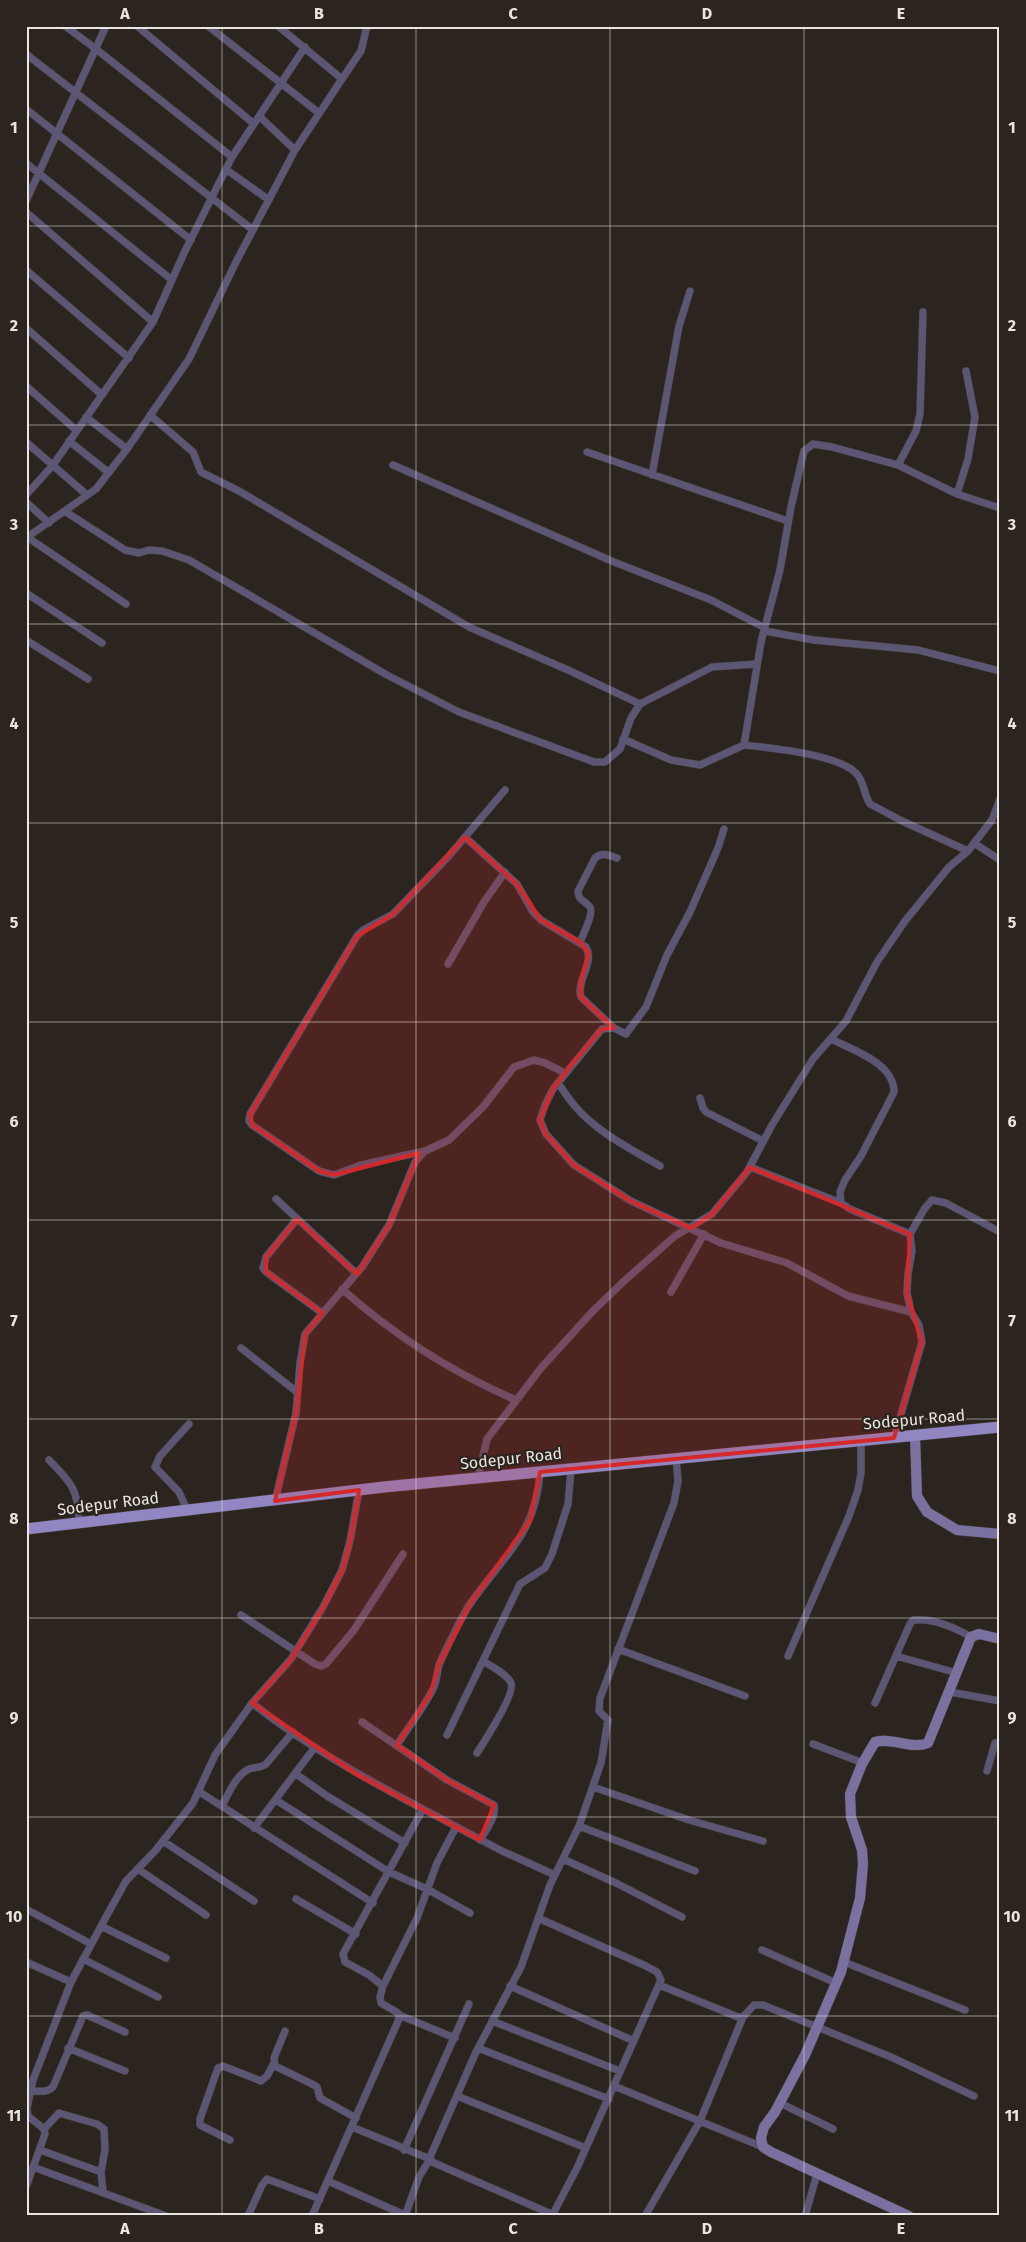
<svg xmlns="http://www.w3.org/2000/svg" width="1026" height="2242" font-family="'Fira Sans',sans-serif">
  <rect width="100%" height="100%" fill="#2b241f"/>
  <g fill="none" stroke-linecap="round" stroke-linejoin="round">
    <defs>
      <path id="street" d="M65,26l31,23 136,108
        M137,26l117,98
        M208,26l111,87
        M26,54l227,176
        M342,79l19,-28 6,-25
        M26,109l165,131
        M259,116l36,34
        M26,163l146,117
        M227,170l42,30
        M26,201l80,-175
        M26,212l127,110
        M26,270l103,88
        M26,328l76,67
        M26,386l50,44
        M150,415l43,37 8,20 38,19 230,136 99,43 72,34
        M86,417l41,32
        M69,441l39,31
        M26,442l61,53
        M587,452l201,69
        M393,465l221,97 97,38 54,28
        M898,465l18,-34 4,-17 3,-102
        M652,475l27,-149 11,-35
        M957,494l11,-35 7,-42 -9,-46
        M26,495l27,-30 100,-143 31,-69 48,-96 73,-110
        M26,502l23,21
        M66,512l59,38 14,3 10,-3 13,1 27,9 198,115 72,37 135,50h11l15,-13 11,-31 9,-14 72,-37 45,-3
        M27,537l99,67
        M26,538l70,-49 31,-40 62,-90 47,-97 59,-112 47,-71 -64,-53
        M26,593l76,50
        M765,631l49,9 104,10 82,21
        M26,640l62,39
        M623,739l48,21 29,5 44,-20
        M724,829l-6,19 -28,64 -23,43 -21,52 -20,27 -12,-6 -12,1 -49,60 -8,16 -5,15 6,14 28,31 57,36 90,42 66,20 61,33 63,16
        M465,837l52,47 16,28 8,8 45,27c9,16 -10,33 -5,50l33,31
        M974,843l26,17
        M968,851l-66,-30 -32,-17c-6,-9 -6,-23 -14,-31 -19,-19 -85,-25 -112,-28l17,-103 19,-72 11,-63 13,-56 9,-7 19,3 66,18 59,29 43,14
        M580,942c3,-7 14,-29 10,-35 -5,-7 -12,-6 -12,-16l17,-33c7,-6 13,-3 22,0
        M448,964l36,-62 21,-30
        M831,1039c22,11 63,24 63,53l-33,64 -16,24 -5,12 1,11 9,6 60,25 2,17 -4,23 -1,19 4,19 8,13 3,17 -28,96
        M558,1083c5,7 10,15 16,22 22,27 57,44 86,61
        M700,1098l3,10 3,4 57,29
        M425,1151l-64,14 -27,10 -15,-4 -67,-46 -3,-4 1,-7 107,-178 6,-6 30,-16 55,-57 57,-67
        M750,1167l91,36
        M276,1199l80,74
        M297,1219l-31,38 -3,11 3,4 56,41
        M910,1234l15,-26 7,-8 14,3 54,29
        M342,1289c54,48 109,83 174,111
        M671,1292l33,-58
        M241,1348l56,44
        M49,1460c22,22 30,31 30,62
        M478,1478l9,-39 54,-71 51,-56 31,-30 52,-46 37,-22 35,-42 25,-47 41,-66 33,-38 31,-59 28,-41 44,-54 19,-16 24,-31 8,-21
        M275,1501l21,-88 4,-50 5,-29 57,-67 27,-42 26,-63 10,-11 24,-11 34,-33 31,-40 20,-7 11,3 20,10
        M187,1510l-8,-18 -24,-25 5,-11 29,-32
        M241,1615l74,49 6,2 5,-2 28,-34 49,-76
        M618,1649l127,47
        M788,1656l61,-140 9,-26 3,-17v-32
        M896,1656l61,17
        M950,1692l50,9
        M252,1703l39,-44 32,-52 19,-37 8,-29 9,-51
        M875,1703l35,-79 3,-4c21,-2 41,7 58,17
        M362,1722l85,58 47,25c3,11 -8,25 -14,35
        M447,1735l73,-151 25,-16 7,-14 16,-50 3,-35
        M813,1744l50,19
        M397,1745c12,-19 27,-37 37,-58 3,-7 3,-15 5,-22 6,-14 23,-49 31,-61 33,-48 66,-69 70,-132
        M477,1753c7,-11 39,-60 34,-70 -4,-9 -19,-16 -28,-22
        M987,1771l8,-28 5,-1
        M296,1774l31,22 78,47
        M593,1787l96,33 74,21
        M198,1791l175,112
        M276,1800l113,72 38,17 43,24
        M222,1806c6,-11 13,-29 25,-36 6,-4 13,-1 19,-6l27,-32
        M423,1809l79,42 53,24
        M579,1826l116,45
        M254,1828l61,-81
        M163,1841l91,60
        M563,1859l53,24 66,34
        M138,1869l68,46
        M296,1899l60,35
        M26,1909l65,35
        M538,1918l108,48 11,6 4,8 -84,188 -24,46
        M101,1926l65,32
        M762,1950l74,33
        M83,1959l75,38
        M26,1962l45,20
        M844,1962l121,48
        M659,1985l79,32h5l11,-12h9l128,52 83,39
        M383,1986l34,-68 20,-55 19,-36
        M510,1986l124,55
        M399,2015l56,23
        M492,2021l128,50
        M285,2031l-11,27 1,8 39,19 3,2 3,11 36,20
        M68,2048l57,23
        M478,2048l131,51
        M614,2086l149,61
        M31,2091c8,0 16,2 22,-4l30,-71 4,-1 38,17
        M457,2096l129,52
        M780,2103l53,26
        M352,2127l78,32 -11,18 -14,39
        M44,2129l15,-16 38,11 7,5 1,21 -4,22 2,20
        M230,2140l-30,-15v-6l18,-51 5,-2 38,15 6,-5 7,-13
        M40,2150l61,22
        M404,2150l65,-146
        M33,2167l133,49
        M328,2181l77,34
        M26,2187l19,-53 -1,-5 -16,-13 -1,-8 6,-28 38,-98 36,-67 19,-34 29,-30 38,-48 22,-48 37,-52c53,42 112,75 171,106l-80,145 2,8 24,13 14,11 -3,11 1,6 17,10 1,6 -87,197
        M26,2215l2,1
        M248,2216l14,-31 5,-6 53,20
        M556,2216l-124,-54 -2,-5 46,-105 45,-85 29,-82 29,-59 22,-63 7,-43 -9,-9 1,-13 74,-195 4,-22 -2,-23
        M645,2216l55,-95 43,-104
        M805,2216l12,-42"/>
      <path id="secondary" d="M915,1436l2,60 10,16 30,18 43,4
        M909,2216l-138,-64 -8,-5 -2,-9 3,-11 11,-15 30,-57 36,-83 19,-74 3,-34 -1,-14 -11,-33 -1,-23 12,-30 13,-22c17,-5 37,8 53,1l43,-106 8,-3 21,5"/>
      <path id="primary" d="M26,1529l358,-42 616,-60"/>
    </defs>
    <use href="#street" stroke="#463f3a" stroke-width="8"/>
    <use href="#secondary" stroke="#463f3a" stroke-width="11"/>
    <use href="#primary" stroke="#463f3a" stroke-width="12"/>
    <use href="#street" stroke="#5b5674" stroke-width="7"/>
    <use href="#secondary" stroke="#7a71a0" stroke-width="10"/>
    <use href="#primary" stroke="#9186c2" stroke-width="11"/>
  </g>
  <path fill="#d62828" fill-opacity="0.2" stroke="#d62828" stroke-width="4" stroke-linejoin="round" d="M465,837l52,47 24,36 39,22 9,11 -8,28v16l33,31 -12,1 -29,34 -20,26 -13,31 6,14 28,31 57,36 60,27 21,-14 38,-47 160,67 -3,59 15,49 -28,96 -354,34 -10,49 -60,83 -31,61 -9,30 -33,50 50,35 47,25 -14,35 -124,-66 -104,-71 39,-44 32,-52 19,-37 8,-29 9,-51 -84,11 21,-88 9,-79 17,-21 -56,-41v-15l31,-38 60,55 32,-49 30,-72 -85,22 -15,-4 -67,-46 -2,-11 107,-178 36,-22z"/>
  <path fill="none" stroke="#eae5e1" stroke-width="1" stroke-opacity="0.55" d="M222,26v2190M416,26v2190M610,26v2190M804,26v2190M26,226h974M26,425h974M26,624h974M26,823h974M26,1022h974M26,1220h974M26,1419h974M26,1618h974M26,1817h974M26,2016h974"/>
  <g text-anchor="middle" stroke-width="4.5" stroke-linejoin="round" paint-order="stroke">
    <g font-size="16" fill="#eae5e1" stroke="#2b241f">
      <text transform="translate(914 1419) rotate(-5)" y="6">Sodepur Road</text>
      <text transform="translate(511 1458) rotate(-6)" y="6">Sodepur Road</text>
      <text transform="translate(108 1503) rotate(-7)" y="6">Sodepur Road</text>
    </g>
  </g>
  <rect width="1026" height="2242" fill="none" stroke="#2b241f" stroke-width="55"/>
  <rect x="28" y="28" width="970" height="2186" fill="none" stroke="#eae5e1" stroke-width="2"/>
  <g font-size="16" text-anchor="middle" font-weight="bold" fill="#eae5e1">
    <text x="125" y="19">A</text>
    <text x="319" y="19">B</text>
    <text x="513" y="19">C</text>
    <text x="707" y="19">D</text>
    <text x="901" y="19">E</text>
    <text x="14" y="133">1</text>
    <text x="1012" y="133">1</text>
    <text x="14" y="331">2</text>
    <text x="1012" y="331">2</text>
    <text x="14" y="530">3</text>
    <text x="1012" y="530">3</text>
    <text x="14" y="729">4</text>
    <text x="1012" y="729">4</text>
    <text x="14" y="928">5</text>
    <text x="1012" y="928">5</text>
    <text x="14" y="1127">6</text>
    <text x="1012" y="1127">6</text>
    <text x="14" y="1326">7</text>
    <text x="1012" y="1326">7</text>
    <text x="14" y="1524">8</text>
    <text x="1012" y="1524">8</text>
    <text x="14" y="1723">9</text>
    <text x="1012" y="1723">9</text>
    <text x="14" y="1922">10</text>
    <text x="1012" y="1922">10</text>
    <text x="14" y="2121">11</text>
    <text x="1012" y="2121">11</text>
    <text x="125" y="2234">A</text>
    <text x="319" y="2234">B</text>
    <text x="513" y="2234">C</text>
    <text x="707" y="2234">D</text>
    <text x="901" y="2234">E</text>
  </g>
</svg>
